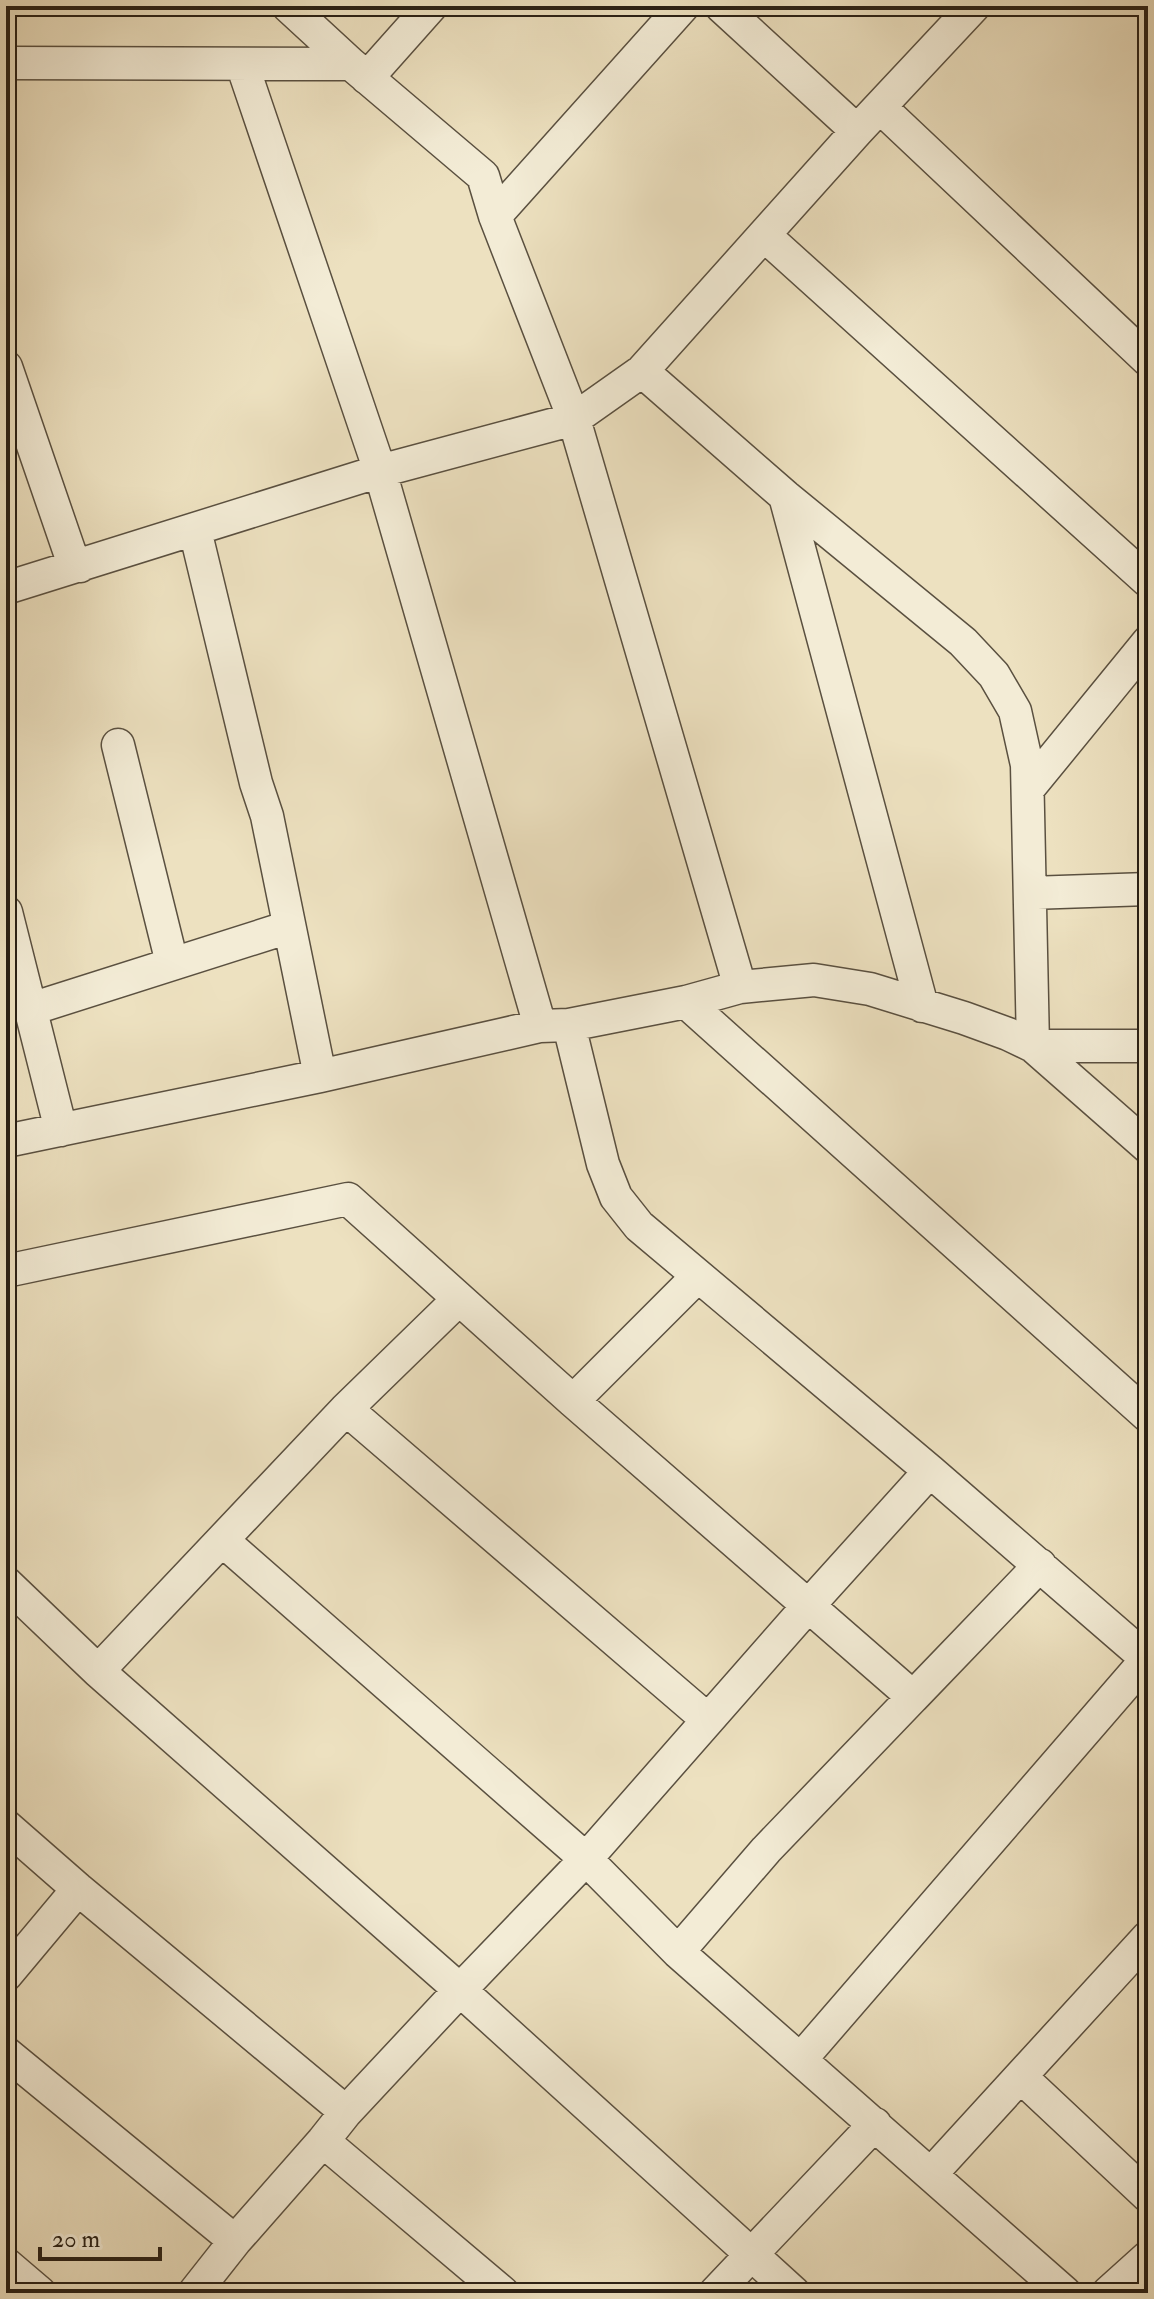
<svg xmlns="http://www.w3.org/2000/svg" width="1154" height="2299" font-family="'IM FELL Double Pica',serif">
  <rect width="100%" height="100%" fill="#ede1c0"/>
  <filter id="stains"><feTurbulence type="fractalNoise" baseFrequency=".0025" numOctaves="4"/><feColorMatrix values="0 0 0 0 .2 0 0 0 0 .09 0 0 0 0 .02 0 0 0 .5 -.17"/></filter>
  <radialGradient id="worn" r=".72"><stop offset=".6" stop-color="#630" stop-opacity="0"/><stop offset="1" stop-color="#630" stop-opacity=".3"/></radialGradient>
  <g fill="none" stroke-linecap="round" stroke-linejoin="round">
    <defs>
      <path id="street" d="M288,6l63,58
        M721,6l136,125
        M6,63l345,1 132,112 12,40 79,203 166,568
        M242,64l138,407 160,555
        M367,78l64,-72
        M880,107l268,253
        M495,216l188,-210
        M764,235l384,346
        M6,367l66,192 8,7
        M642,371l143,125 178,146 31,33 21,36 12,54 6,281 115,101
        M785,496l137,510
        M195,530l61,253 11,33 53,260
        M6,588l374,-117 194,-52 68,-48 215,-240 117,-125
        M118,745l54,218
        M1028,789l120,-147
        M1030,893l118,-4
        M6,912l55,218
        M686,1002l462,414
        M31,1009l258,-82
        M569,1025l34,139 13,33 23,29 291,245 217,188
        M6,1141l314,-65 220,-50 29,-1 117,-23 54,-15 74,-7 56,9 94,29 44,16 25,12h115
        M6,1271l342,-72 225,202 340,296 -147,153 -88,102
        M573,1401l125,-125
        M346,1409l362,311
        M222,1540l364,319 92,93 387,341
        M6,1583l92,88 362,319 334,303
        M98,1671l248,-262 113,-110
        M913,1697l127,-132
        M6,1826l72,63 268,223
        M6,1975l72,-86
        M6,2053l229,188
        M801,2059l347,-401
        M1021,2077l127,119
        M323,2141l180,152
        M931,2174l217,-237
        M6,2264l34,29
        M194,2293l41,-52 88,-100 23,-29 114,-122 126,-131 223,-254 121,-134
        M715,2293l160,-169
        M1108,2293l40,-36"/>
    </defs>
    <use href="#street" stroke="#5a5040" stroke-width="35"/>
    <use href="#street" stroke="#f3ecd6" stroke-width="32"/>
  </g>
  <rect width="1154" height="2299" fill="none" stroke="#ede1c0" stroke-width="32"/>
  <rect x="8" y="8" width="1138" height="2283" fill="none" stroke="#292015" stroke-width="4"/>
  <rect x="16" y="16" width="1122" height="2267" fill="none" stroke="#292015" stroke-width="2"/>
  <path d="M40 2247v12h120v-12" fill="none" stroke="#292015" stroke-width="4"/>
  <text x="52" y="2247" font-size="24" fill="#292015" stroke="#f3ecd6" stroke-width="6" paint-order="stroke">20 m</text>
  <rect width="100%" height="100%" filter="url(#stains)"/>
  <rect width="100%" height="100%" fill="url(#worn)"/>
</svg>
